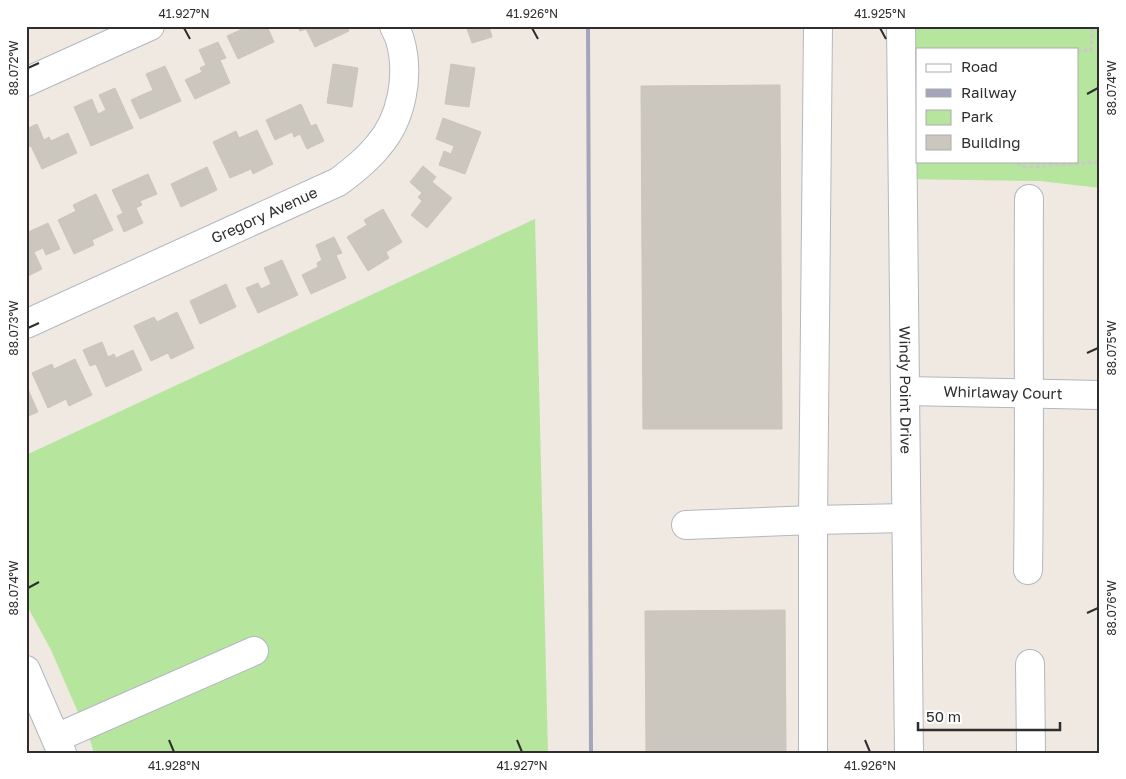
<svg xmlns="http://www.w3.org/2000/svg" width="1126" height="779" font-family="'Golos Text',sans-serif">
  <rect width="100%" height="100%" fill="#efe9e1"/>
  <path fill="#b6e59e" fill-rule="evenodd" d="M910,26h190v162l-60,-7 -138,-2zM917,49h160v112h-160z
    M535,219l13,534h-454l-4,-13 -39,-90 -25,-46v-149z"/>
  <path fill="#cbc7bf" stroke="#cbc5ba" d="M249,26h18l7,16 -36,17 -11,-23z
    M297,26h50l2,5 -34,16 -9,-18 -6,2z
    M466,26h23l3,11 -20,6z
    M218,42l8,16 -6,2 10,23 -35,16 -10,-19 17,-8 -2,-4 6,-3 -7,-15z
    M333,64l25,4 -6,39 -25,-4z
    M451,64l24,4 -6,39 -24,-3z
    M165,66l16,35 -41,18 -9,-19 22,-10 -7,-16z
    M780,85l2,344h-139l-2,-343z
    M115,88l18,40 -42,18 -17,-39 18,-8 6,15 8,-4 -7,-15z
    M301,104l10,22 5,-2 8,17 -17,8 -7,-15 -6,3 -2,-5 -17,8 -9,-20z
    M443,118l38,14 -16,42 -26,-9 5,-14 7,3 3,-8 -18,-7z
    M37,124l7,16 5,-3 2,4 17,-8 9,20 -35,16 -11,-23 -5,2v-19z
    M257,130l16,34 -20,10 -2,-5 -21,9 -17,-36 23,-11 3,7z
    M423,166l13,11 -4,5 20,16 -25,30 -16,-13 11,-14 -4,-4 4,-4 -12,-11z
    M207,167l10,23 -36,17 -10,-23z
    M148,174l9,20 -17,7 2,4 -6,3 7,15 -19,9 -7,-16 6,-3 -11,-23z
    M96,194l17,36 -21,10 2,5 -20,9 -16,-34 18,-9 -3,-6z
    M383,209l19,33 -16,10 3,6 -21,13 -21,-34 20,-12 -3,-5z
    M48,223l12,26 -14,6 -3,-7 -9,4 8,17 -16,8v-44z
    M334,237l8,16 -6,2 10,23 -35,16 -9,-19 16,-8 -1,-4 5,-3 -6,-15z
    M282,260l16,35 -40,18 -12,-25 12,-5 3,6 10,-5 -7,-16z
    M226,284l10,23 -36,17 -10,-23z
    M177,312l17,36 -23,11 -3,-6 -17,8 -17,-35 20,-9 3,5z
    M102,342l6,15 6,-3 2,4 17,-8 9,20 -36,17 -10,-23 -6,2 -7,-16z
    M75,359l17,36 -23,11 -3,-7 -18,9 -16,-35 20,-9 2,5z
    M27,387l11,25 -12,5v-30z
    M785,610l1,143h-140l-1,-142z"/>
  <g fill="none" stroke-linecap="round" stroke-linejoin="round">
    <defs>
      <g id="minor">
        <path d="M818,26l-5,494 93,-2"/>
        <path id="s1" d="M901,26l8,727"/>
        <path d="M26,82l124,-56"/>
        <path id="s2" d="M26,324l312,-142c15,-11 29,-22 40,-36 24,-27 32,-71 22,-106 -1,-4 -4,-9 -6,-14"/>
        <path id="s3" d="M905,391l195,4"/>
        <path d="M686,525l127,-5v233"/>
        <path d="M1028,570c2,-123 0,-247 1,-371"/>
        <path d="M1030,664l1,89"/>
        <path d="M26,670l36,83"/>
        <path d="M56,738l198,-87"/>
      </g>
    </defs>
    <use href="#minor" stroke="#b4b7c1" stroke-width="30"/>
    <path stroke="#c9c9c9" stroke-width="3" stroke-dasharray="4 2.5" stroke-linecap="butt" d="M1077,51l14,-1 1,-24
      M1011,161l15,6 74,-5"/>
    <use href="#minor" stroke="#fff" stroke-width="28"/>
    <path stroke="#a3a6b8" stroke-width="4" d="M588,26l3,727"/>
  </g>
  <path fill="none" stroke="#2e2e2e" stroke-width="2" d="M184,28l6,11M532,28l6,11M880,28l6,11M28,68l11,-5M1087,94l11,-6M28,328l11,-5M1087,353l11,-5M28,588l11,-6M1087,613l11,-5M169,740l5,12M517,740l5,12M865,740l5,12"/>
  <g text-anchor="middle" stroke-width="5" stroke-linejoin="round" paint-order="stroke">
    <g font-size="15" fill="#2e2e2e" stroke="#fff">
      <text dy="5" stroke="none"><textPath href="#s2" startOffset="262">Gregory Avenue</textPath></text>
      <text dy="5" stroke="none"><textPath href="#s1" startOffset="364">Windy Point Drive</textPath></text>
      <text dy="5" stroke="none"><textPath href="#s3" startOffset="98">Whirlaway Court</textPath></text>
    </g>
  </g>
  <rect width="1126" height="779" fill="none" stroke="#ffffff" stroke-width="55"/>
  <rect x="916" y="48" width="162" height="115" fill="#ffffff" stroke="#ababab"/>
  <rect x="926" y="64" width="25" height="8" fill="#ffffff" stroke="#ababab"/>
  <text x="961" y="72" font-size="15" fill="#2e2e2e">Road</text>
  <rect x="926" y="89" width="25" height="8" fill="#a3a6b8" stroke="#ababab"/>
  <text x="961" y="98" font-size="15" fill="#2e2e2e">Railway</text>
  <rect x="926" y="110" width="25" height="15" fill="#b6e59e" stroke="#ababab"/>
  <text x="961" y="122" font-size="15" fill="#2e2e2e">Park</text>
  <rect x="926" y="135" width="25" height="15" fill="#cbc7bf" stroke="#ababab"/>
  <text x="961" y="148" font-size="15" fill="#2e2e2e">Building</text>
  <path d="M918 722v8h142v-8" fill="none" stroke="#2e2e2e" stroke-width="2.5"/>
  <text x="926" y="722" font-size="15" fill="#2e2e2e" stroke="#ffffff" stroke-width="4" paint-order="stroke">50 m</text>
  <rect x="28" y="28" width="1070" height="724" fill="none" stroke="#2e2e2e" stroke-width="2"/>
  <g font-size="12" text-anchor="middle" fill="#2e2e2e">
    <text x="184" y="18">41.927°N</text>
    <text x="532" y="18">41.926°N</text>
    <text x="880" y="18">41.925°N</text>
    <text transform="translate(14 68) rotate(-90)" y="4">88.072°W</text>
    <text transform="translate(1112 88) rotate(-90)" y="4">88.074°W</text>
    <text transform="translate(14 328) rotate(-90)" y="4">88.073°W</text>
    <text transform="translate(1112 348) rotate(-90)" y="4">88.075°W</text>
    <text transform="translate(14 588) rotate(-90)" y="4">88.074°W</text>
    <text transform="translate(1112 608) rotate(-90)" y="4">88.076°W</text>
    <text x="174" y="770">41.928°N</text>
    <text x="522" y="770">41.927°N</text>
    <text x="870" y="770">41.926°N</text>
  </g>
</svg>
